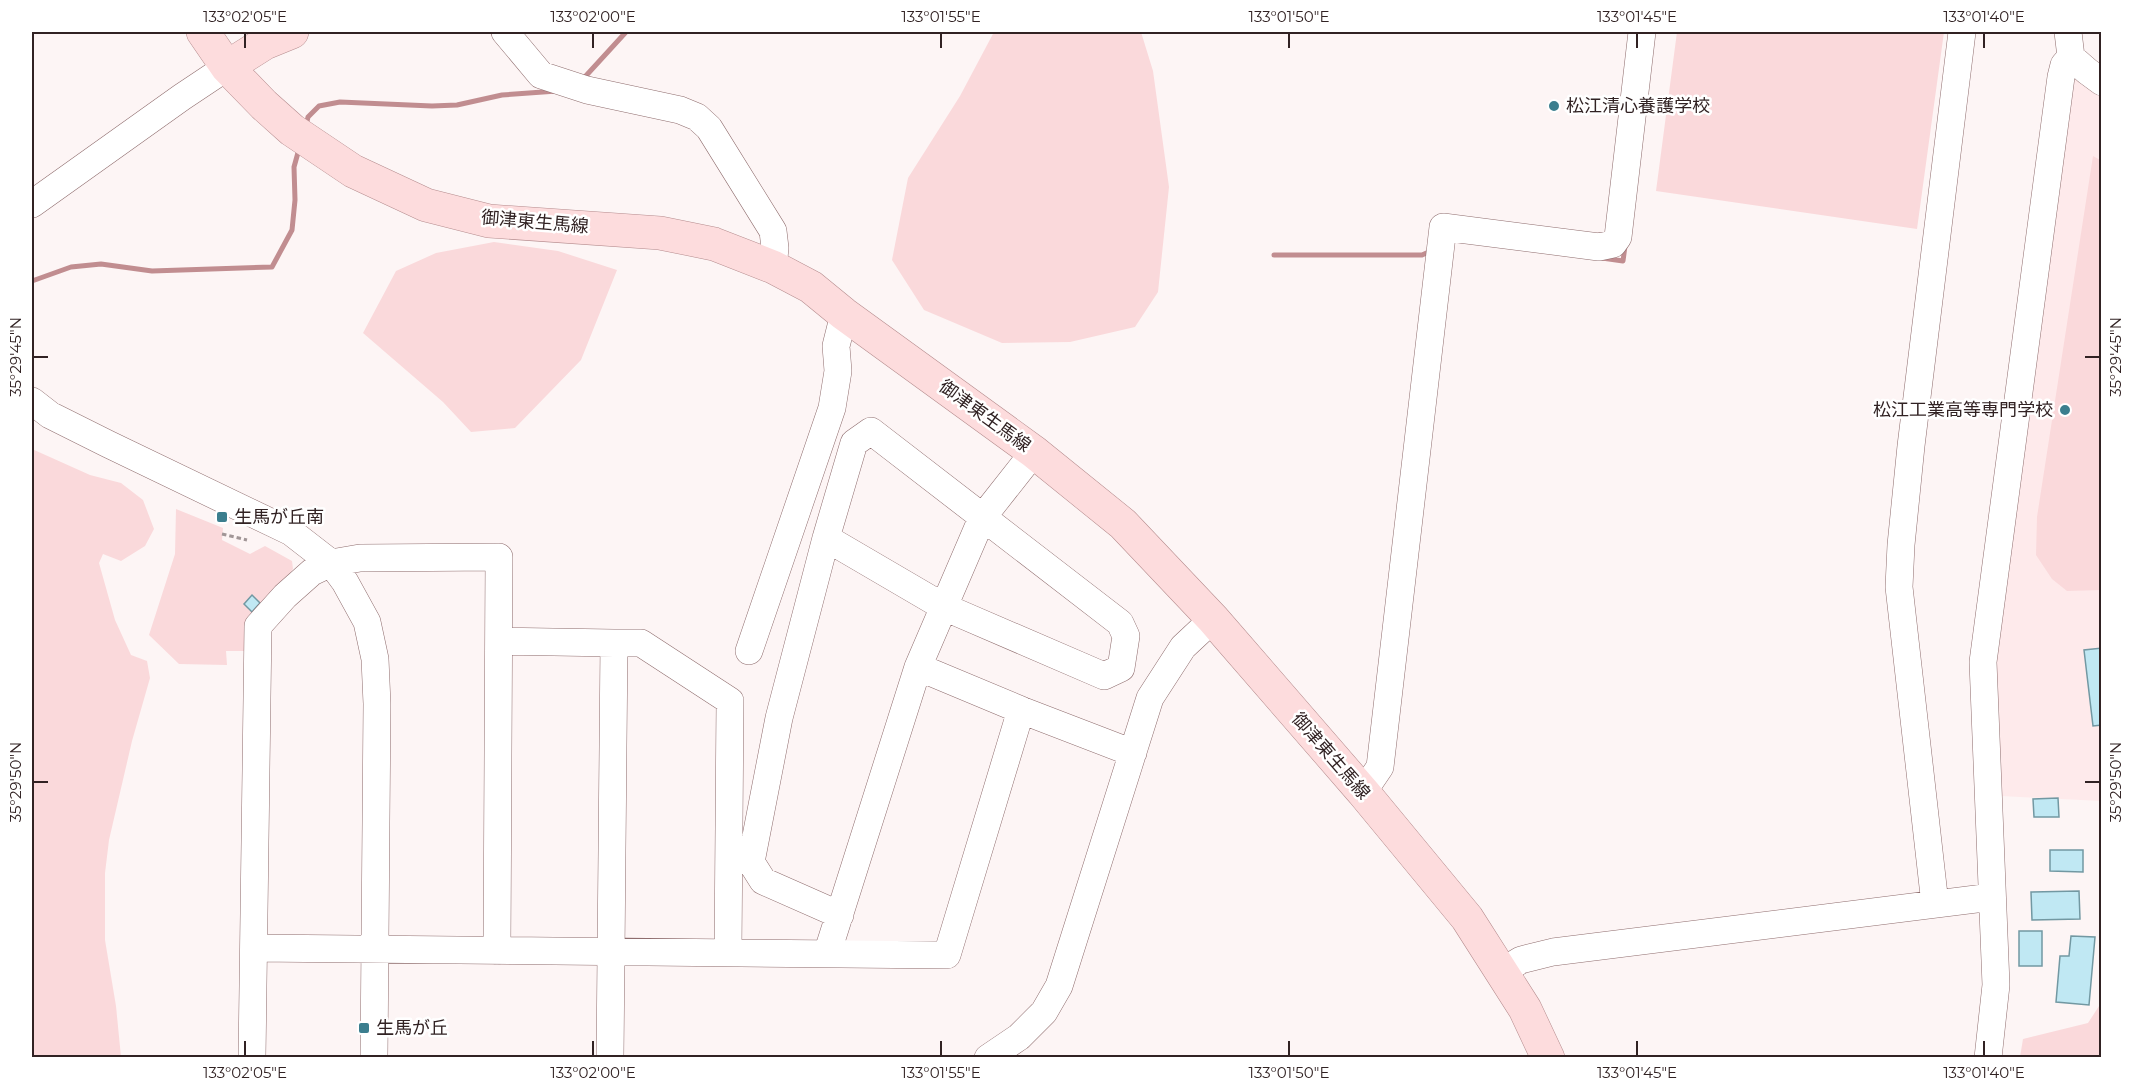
<svg xmlns="http://www.w3.org/2000/svg" width="2133" height="1089" font-family="Montserrat,'Noto Sans JP',sans-serif">
  <rect width="100%" height="100%" fill="#fdf5f5"/>
  <path fill="#feeaeb" d="M2075,78l27,20 -1,703 -100,-5 -6,-139 67,-493z"/>
  <path fill="#fad9db" d="M994,32h147l12,39 16,116 -11,105 -23,35 -65,15 -68,1 -78,-33 -32,-50 16,-82 52,-82z
    M1677,32h267l-27,197 -261,-38z
    M2093,156l9,5 -1,429 -34,1 -15,-12 -16,-24 1,-38z
    M494,242l64,9 59,19 -36,90 -66,68 -44,4 -28,-30 -80,-69 33,-62 40,-18z
    M32,449l58,26 31,8 22,17 11,29 -9,17 -24,15 -18,-7 -4,9 16,57 16,35 16,6 3,17 -18,63 -23,99 -4,33v67l11,66 5,51h-89z
    M176,509l47,19 -1,12 28,14 15,-8 27,15 1,8 -19,25 -24,57h-24l1,14 -48,-1 -30,-29 26,-81z
    M2101,1003v54h-81l3,-18 65,-16z"/>
  <g fill="none" stroke-linecap="round" stroke-linejoin="round">
    <path stroke="#c18d90" stroke-width="5" d="M583,79l43,-47
      M306,126l2,-9 11,-11 21,-4 92,4 25,-1 45,-10 55,-4
      M1274,255h148l9,-4
      M1602,258l21,3 2,-15
      M32,281l39,-14 30,-3 51,7 120,-4 20,-37 3,-30 -1,-33 5,-18"/>
  </g>
  <path fill="#c0e8f3" stroke="#7298a2" stroke-width="1.5" d="M252,595l8,8 -8,9 -8,-8z
    M2102,648v77l-9,1 -9,-76z
    M2058,798l1,19h-25l-1,-18z
    M2050,850h33v22l-33,-1z
    M2079,891l1,28 -48,1 -1,-28z
    M2019,931h23v35h-23z
    M2071,936l24,1 -6,68 -33,-3 4,-46h9z"/>
  <g fill="none" stroke-linecap="round" stroke-linejoin="round">
    <defs>
      <path id="minor" d="M505,32l36,43 46,15 93,20 17,7 12,11 64,103 2,17 -2,19
        M2068,32l3,25 16,14 15,11
        M32,204l150,-107 45,-30
        M32,401l18,14 58,29 183,88 40,31 14,19 22,40 8,37 2,45 -3,354
        M826,538l118,69 160,69 17,-8 5,-32 -6,-13 -249,-192 -17,12 -28,95 -47,180 -28,144 12,19 77,34
        M499,641l115,2 -4,415
        M614,643h27l89,58 -2,252
        M749,651l83,-243 6,-37 -2,-25 8,-32
        M918,667l103,43 112,43
        M1363,792l17,-25 63,-540 156,20 14,-3 5,-7 24,-205
        M1935,904l-36,-317 2,-42 10,-99 51,-414
        M254,948l693,7 74,-245
        M827,954l91,-287 64,-149 52,-66
        M1503,971l18,-11 32,-8 439,-55
        M252,1058l6,-432 27,-30 27,-24 19,-9 29,-5 139,-1 -2,394
        M988,1058l31,-21 25,-25 15,-26 91,-288 33,-51 30,-28
        M1988,1058l8,-73 -13,-323 78,-585 3,-12 7,-8"/>
      <path id="major" d="M203,32l24,35 37,38 28,25 61,41 73,34 63,16 171,12 54,11 59,23 38,20 33,27 190,138 89,72 90,95 150,173 104,126 58,91 23,49
        M227,67l38,-24 27,-11"/>
    </defs>
    <use href="#minor" stroke="#8f6d6e" stroke-width="28"/>
    <use href="#major" stroke="#b58c8e" stroke-width="34"/>
    <path stroke="#a19697" stroke-width="3" stroke-dasharray="4.5 3" stroke-linecap="butt" d="M222,534l25,6"/>
    <use href="#minor" stroke="#fff" stroke-width="27"/>
    <use href="#major" stroke="#fddcdd" stroke-width="33"/>
  </g>
  <path fill="none" stroke="#312223" stroke-width="2" d="M245,33v15M593,33v15M941,33v15M1289,33v15M1637,33v15M1984,33v15M33,357h15M2085,357h15M33,782h15M2085,782h15M245,1041v15M593,1041v15M941,1041v15M1289,1041v15M1637,1041v15M1984,1041v15"/>
  <g fill="#3b7e8e" stroke="#fff" stroke-width="2">
    <circle cx="1554" cy="106" r="6"/>
    <circle cx="2065" cy="410" r="6"/>
    <rect x="216" y="511" width="12" height="12" rx="3"/>
    <rect x="358" y="1022" width="12" height="12" rx="3"/>
  </g>
  <g text-anchor="middle" stroke-width="5" stroke-linejoin="round" paint-order="stroke">
    <g font-size="18" fill="#312223" stroke="#fff" text-anchor="start">
      <text x="1566" y="112">松江清心養護学校</text>
      <text x="2053" y="416" text-anchor="end">松江工業高等専門学校</text>
      <text x="234" y="523">生馬が丘南</text>
      <text x="376" y="1034">生馬が丘</text>
    </g>
    <g font-size="18" fill="#312223" stroke="#fff">
      <text transform="translate(535 222) rotate(5)" y="6">御津東生馬線</text>
      <text transform="translate(985 416) rotate(36)" y="6">御津東生馬線</text>
      <text transform="translate(1331 756) rotate(49)" y="6">御津東生馬線</text>
    </g>
  </g>
  <rect width="2133" height="1089" fill="none" stroke="#ffffff" stroke-width="66"/>
  <rect x="33" y="33" width="2067" height="1023" fill="none" stroke="#312223" stroke-width="2"/>
  <g font-size="15" text-anchor="middle" fill="#312223">
    <text x="245" y="22">133°02'05"E</text>
    <text x="593" y="22">133°02'00"E</text>
    <text x="941" y="22">133°01'55"E</text>
    <text x="1289" y="22">133°01'50"E</text>
    <text x="1637" y="22">133°01'45"E</text>
    <text x="1984" y="22">133°01'40"E</text>
    <text transform="translate(2116 357) rotate(-90)" y="5">35°29'45"N</text>
    <text transform="translate(16 357) rotate(-90)" y="5">35°29'45"N</text>
    <text transform="translate(2116 782) rotate(-90)" y="5">35°29'50"N</text>
    <text transform="translate(16 782) rotate(-90)" y="5">35°29'50"N</text>
    <text x="245" y="1078">133°02'05"E</text>
    <text x="593" y="1078">133°02'00"E</text>
    <text x="941" y="1078">133°01'55"E</text>
    <text x="1289" y="1078">133°01'50"E</text>
    <text x="1637" y="1078">133°01'45"E</text>
    <text x="1984" y="1078">133°01'40"E</text>
  </g>
</svg>
